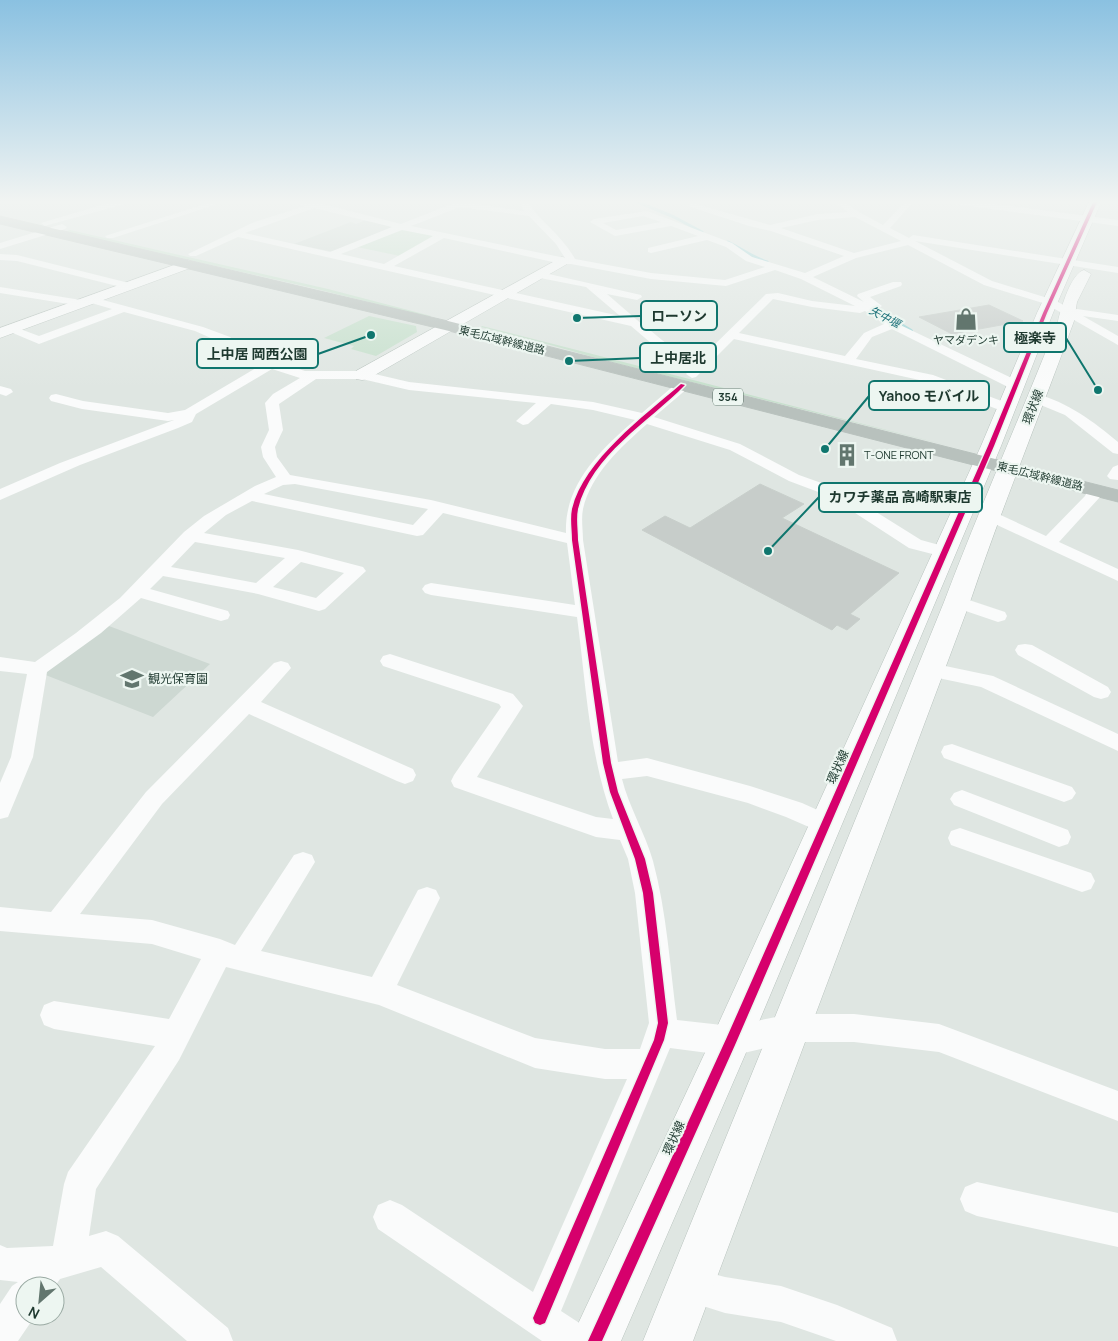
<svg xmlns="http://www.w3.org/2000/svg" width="1118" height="1341" font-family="Manrope,'Noto Sans JP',sans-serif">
  <rect width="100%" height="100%" fill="#dfe6e2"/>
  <path fill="#cdd8d2" d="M368,219l24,8 -58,25 -40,-8 57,-22 5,2z
    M109,626l101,38 -57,53 -110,-43z"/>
  <path fill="#c7e0cd" d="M400,228l35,8 -35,20 -43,-9z
    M70,230l258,59 103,27 -2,1 -117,-29 -247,-56z
    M369,316l47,10 1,6 -41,24 -25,-7 3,-3 -30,-8z
    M482,326c156,39 312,81 468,120l-343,-85 -53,-15 -73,-19z"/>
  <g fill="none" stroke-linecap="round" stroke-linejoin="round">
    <path stroke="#9dd4d7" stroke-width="3" d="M633,200l41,17 28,15
      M728,242c14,7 24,15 39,20"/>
    <path stroke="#9dd4d7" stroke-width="4" d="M881,313l30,18"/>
  </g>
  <path fill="#c7cdca" stroke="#c8cfcb" d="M989,305l34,16 -71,13 -33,-17z
    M760,484l44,20 -22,14 117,55 -49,41 10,5 -13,11 -10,-5 -5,5 -190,-100 23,-14 25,12z"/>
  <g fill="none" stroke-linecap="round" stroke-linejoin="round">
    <defs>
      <path id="secondary" d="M1090,200h12l-49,113 -52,133 -256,609 -124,286h-51l147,-314 264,-581 56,-133z
        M562,257l5,1 2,3 -2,3 -199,115 -6,1 -6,-1 -3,-4 3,-4z
        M188,260l7,4 -2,3 -193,71v-10z
        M1084,270l7,4 -14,28 -3,19c-34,94 -72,186 -104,281l-277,739h-50l301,-739c36,-95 77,-187 114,-281 3,-13 13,-48 26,-51z"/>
      <path id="highway" d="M0,216l448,105 670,169v12l-673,-172 -445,-106z"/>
    </defs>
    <use href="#secondary" stroke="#b8c3be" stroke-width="1"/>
    <use href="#highway" stroke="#bac3bf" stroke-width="1"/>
    <path fill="#fafbfb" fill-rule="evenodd" d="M118,200h11l-8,5 -73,20 -3,1 -4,-3z
      M218,200h12l-117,38h-6l-2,-2z
      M288,200l27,2 86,22 61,-24h11l-4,3 55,8 -6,-11h8c14,22 36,35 49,59l76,14 74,7 40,-13 -19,-6 -20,-14 -19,-7 -56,13 -3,-1v-4l50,-12 -27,-10 -56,10 -25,-14 4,-3 53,-8 85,32 20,14 53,16 39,-17 -73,-25 -22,-5 -61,-20 4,-3 78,22 48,-11 30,-2 -16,-12h9l18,12 24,13 24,-25h8l-25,28 19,10 4,-3 205,32v6l-203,-32 77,40 62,19 19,10 4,-1 41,6v6l-35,-5 35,20v9l-72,-41 -62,-19 -76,-40 -52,13 -43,19 51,25 -7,-6 1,-2 35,-12h8l1,2 -1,2 -31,11 12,9 -5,3 19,14 124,59 1,3 -1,3h-10l-118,-59 -20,8 -16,22 77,16 79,30 2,3 -2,3h-10l-78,-30 -190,-42 -38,38 -4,1 -6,-4 11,-12 -32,-7 -34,-29 -393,-89 -42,19h-6l-2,-2 64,-31 53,-17zM460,207l69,9 27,28 9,14 -154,-32zM314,208l78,19 -62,25 -85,-19zM643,216l18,6 -45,8 -13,-7zM855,217l46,24 -47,12 -73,-25 37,-8zM402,230l31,6 -49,28 -43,-10zM444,238l118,26h9l80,15 75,7 49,-16 26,9 54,27 -43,-5 -34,-8 -12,1 -63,62 -30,-7 -22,-18 25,-10 2,-2 -2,-2h-8l-24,9 -37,-32 30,6 5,-3 -1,-2 -101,-23 -5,3 5,3 46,9 34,29 -226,-50zM773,299l39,8 48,6 5,-2 19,13 -20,9 -19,23 -106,-23z
      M943,200h21l154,20v6l-171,-23z
      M62,224l5,3 -2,2 -65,20v-6z
      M0,254l17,1 116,29 1,2 -5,3 -112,-28 -17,-1z
      M0,287l81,13 5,3 -5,3 -81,-13z
      M92,297l111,30 27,10 20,16 55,18h57l47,11 184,20 49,11 36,-31h10l1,3 -1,3 -34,29 86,27 59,31 42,15 80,50 29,8 3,4 -3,4 -6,1 -35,-9 -80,-52 -40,-15 -59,-31 -83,-26c-26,23 -56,50 -64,85 -2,10 0,21 0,31l35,222 29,-4 103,28 52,17 31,14 4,7 -4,7 -8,3 -39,-17 -38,-14 -101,-27 -25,3c7,28 23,54 31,82 14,52 17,107 24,159l54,6 60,-12h63l85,10 179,67v30l-179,-69 -85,-10h-63l-60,14 -61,-8 -109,263 26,17 5,13h-50l-164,-112 -5,-12 5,-12 12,-5 12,5 131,87 94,-213h-22l-70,-11 -156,-63 -153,-38 -47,93 -83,129 -7,47 17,-5 12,5 110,92 5,13h-46l-86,-74 -41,12 -5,7h-30v30h10l-17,25h-18v-37l12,-18 6,-4 -18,-2v-35l7,3 46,-2 11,-62 4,-12 87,-126 -101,-17 -10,-4 -4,-10 4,-10 10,-4 115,18 32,-60 -49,-15 -152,-13v-24l51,5 95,-120 128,-129 7,-2 7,2 3,5 -30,34 152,67 3,6 -3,6 -8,3 -8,-3 -148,-67 -87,90 -82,110 72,6 68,19 15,6 59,-90 9,-3 9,3 3,7 -54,89 111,26 46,-87 9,-3 9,3 4,8 -43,87 138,53 70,11h35l9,-26 -14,-130 -7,-34 -8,-19 -24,-3 -142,-50 -3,-6 3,-6 47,-68 -2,-3 -116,-38 -3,-5 3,-5 7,-2 123,40 10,12 -46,71 119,40 17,2c-24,-64 -27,-135 -36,-202l-146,-22 -6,-2 -3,-4 3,-4 6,-2 144,22 -8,-62 -124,-30 -20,22 -6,1 -165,-35 -26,14 -22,18 94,17 65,17 3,4 -41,38 -6,2 -61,-17 -95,-18 -13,13 78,22 2,4 -2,4 -7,2 -80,-23 -40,35 -54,39 -14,85 -25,60 -8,2v-36l11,-26 16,-83 -27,-3v-14l35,5 41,-29 44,-35 64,-66 20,-16 51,-30 21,-9 -13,-20 -2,-10 8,-17 -4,-27 8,-9 27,-16 -28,-9 -76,45 -4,8 -14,6 -98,37 -80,35v-11l60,-26 114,-43 -6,1 -86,-12 -31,-8 -2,-3 2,-3 5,-1 27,7 85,12 17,-3 76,-45 -19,-6 -20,-16 -27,-12 -71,-19 -85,32 -31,-13 -2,-2 6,-3 27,10 73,-27 -24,-7 -1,-2 1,-2zM316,379h46l47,11 127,13 -20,18 7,4 5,-1 23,-20 42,6 42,10c-35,30 -71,65 -69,113l-135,-33 -141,-25 -13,-18 -2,-10 8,-17 -4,-26zM295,484l133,25 -15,16 -149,-31 19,-9zM195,542l90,16 -29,25 -85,-16zM301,562l43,11 -28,25 -43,-11z
      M0,386l11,3 2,3 -7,4 -6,-2z
      M1036,394c32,8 58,28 82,48v12l-5,-1 -48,-38 -34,-14 -2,-3z
      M1118,465v15l-8,-1 -3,-3 6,-9z
      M1094,485l5,2 3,3 -2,7 -41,45 59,27v12l-136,-63 -2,-3 2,-3h12l52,24 39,-40 4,-9z
      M957,596l48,16 2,4 -2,4 -7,2 -47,-16 -3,-4 3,-4z
      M1025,644l7,1 76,42 3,5 -3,5 -7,2 -7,-2 -76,-42 -3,-5 3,-5z
      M931,663l62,13 125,58v17l-137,-64 -57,-12 -3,-5 3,-5z
      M952,744l120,43 4,6 -4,6 -8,3 -120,-44 -3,-6 3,-6z
      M962,790l106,40 3,7 -3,7 -9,3 -105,-42 -4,-6 4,-6z
      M960,828l131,45 4,8 -4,8 -9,3 -131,-47 -3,-7 3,-7z
      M977,1182l141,31v34l-141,-31 -12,-5 -5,-12 5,-12z
      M690,1268l35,9 56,9 56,19 55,23 5,13h-61l-55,-19 -56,-9 -47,-15 -6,-12 6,-12z"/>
    <use href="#secondary" fill="#fafbfb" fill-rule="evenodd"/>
    <use href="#highway" fill="#b8c1bd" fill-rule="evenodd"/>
    <defs>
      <path id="cycleway" d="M1094,200h4l-51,113 -53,133 -259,599 -133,296h-14l139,-304 261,-591 55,-133z
        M681,384l4,1c-36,37 -94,70 -107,124 -2,10 0,21 0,31l33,223 7,29 27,67 8,34 15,130 -4,17 -119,283 -5,2 -5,-2 -2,-5 121,-278 4,-17 -15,-130 -8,-34 -25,-67 -7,-29 -31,-223c0,-10 -2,-21 0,-31 12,-49 72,-93 109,-125z"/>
    </defs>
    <use href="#cycleway" stroke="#edf6f1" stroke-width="3"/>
    <use href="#cycleway" fill="#d6006c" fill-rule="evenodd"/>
  </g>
  <linearGradient id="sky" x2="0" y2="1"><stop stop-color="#8ac1e1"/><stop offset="0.52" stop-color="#f1f4f2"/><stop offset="1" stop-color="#f1f4f2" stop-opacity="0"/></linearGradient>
  <rect width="1118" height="388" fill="url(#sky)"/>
  <defs>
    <symbol id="shop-bare" viewBox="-9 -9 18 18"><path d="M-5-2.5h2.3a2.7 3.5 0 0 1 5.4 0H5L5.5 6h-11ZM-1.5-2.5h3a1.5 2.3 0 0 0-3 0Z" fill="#62766e" stroke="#edf6f1" stroke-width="2.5" paint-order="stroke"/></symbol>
    <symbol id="building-bare" viewBox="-9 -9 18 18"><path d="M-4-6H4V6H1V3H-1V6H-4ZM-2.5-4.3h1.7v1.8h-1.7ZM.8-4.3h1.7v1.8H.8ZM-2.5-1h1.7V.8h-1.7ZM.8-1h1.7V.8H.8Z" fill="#62766e" stroke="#edf6f1" stroke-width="2.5" paint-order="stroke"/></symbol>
    <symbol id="school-bare" viewBox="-9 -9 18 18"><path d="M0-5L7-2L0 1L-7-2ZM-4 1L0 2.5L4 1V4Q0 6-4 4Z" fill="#62766e" stroke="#edf6f1" stroke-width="2.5" paint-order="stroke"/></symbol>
  </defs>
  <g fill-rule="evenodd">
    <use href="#shop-bare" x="950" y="303" width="32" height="32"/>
    <use href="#building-bare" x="831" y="439" width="32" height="32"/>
    <use href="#school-bare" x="116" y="663" width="32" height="32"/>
  </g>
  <g text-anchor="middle" stroke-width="4.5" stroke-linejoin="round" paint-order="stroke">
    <g font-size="11" font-style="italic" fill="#176e76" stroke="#edf6f1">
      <text transform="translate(885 317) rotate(28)" y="4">矢中堰</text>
    </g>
    <g font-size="11" fill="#1e392f" stroke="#edf6f1">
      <text transform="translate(502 340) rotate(14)" y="4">東毛広域幹線道路</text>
      <text transform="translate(1040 476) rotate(14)" y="4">東毛広域幹線道路</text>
    </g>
    <g font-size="11" fill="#1e392f" stroke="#edf6f1">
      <text x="966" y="344">ヤマダデンキ</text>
      <text x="864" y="459" text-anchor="start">T-ONE FRONT</text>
    </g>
    <rect fill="#edf6f1" stroke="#5c7269" stroke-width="1" x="713" y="388.5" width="30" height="17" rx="4"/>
    <g font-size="11" font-weight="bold" fill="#1e392f">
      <text x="728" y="401">354</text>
    </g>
    <g font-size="12" fill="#1e392f" stroke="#edf6f1">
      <text transform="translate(1033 407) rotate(-69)" y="4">環状線</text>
      <text transform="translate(838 767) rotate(-66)" y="4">環状線</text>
      <text transform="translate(674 1138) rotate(-66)" y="4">環状線</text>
    </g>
    <g font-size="12" fill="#1e392f" stroke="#edf6f1" text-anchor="start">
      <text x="148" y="683">観光保育園</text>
    </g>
  </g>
  <path fill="none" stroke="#0f766e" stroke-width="2" d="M577 318L641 316M1098 390L1066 338M371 335L318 354M569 361L640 358M825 449L869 396M768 551L819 497"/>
  <g fill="#0f766e" stroke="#edf6f1" stroke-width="2">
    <circle cx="577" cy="318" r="5"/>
    <circle cx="1098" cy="390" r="5"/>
    <circle cx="371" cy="335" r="5"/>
    <circle cx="569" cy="361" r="5"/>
    <circle cx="825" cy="449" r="5"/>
    <circle cx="768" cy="551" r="5"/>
  </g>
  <g fill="#edf6f1" stroke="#0f766e" stroke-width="2">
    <rect x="641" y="301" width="76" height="29" rx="5"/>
    <rect x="1004" y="323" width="62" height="29" rx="5"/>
    <rect x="197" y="339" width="121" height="29" rx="5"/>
    <rect x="640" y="343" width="76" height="29" rx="5"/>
    <rect x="869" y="381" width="120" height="29" rx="5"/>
    <rect x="819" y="483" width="163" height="29" rx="5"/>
  </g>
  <g font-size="14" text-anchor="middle" font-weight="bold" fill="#1e392f">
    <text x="679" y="321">ローソン</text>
    <text x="1035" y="343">極楽寺</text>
    <text x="257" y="359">上中居 岡西公園</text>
    <text x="678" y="363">上中居北</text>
    <text x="929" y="401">Yahoo モバイル</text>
    <text x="900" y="502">カワチ薬品 高崎駅東店</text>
  </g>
  <g transform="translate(40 1301) rotate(207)"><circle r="24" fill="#edf6f1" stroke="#9aaaa3"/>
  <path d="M0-4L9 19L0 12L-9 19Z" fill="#62766e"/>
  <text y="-8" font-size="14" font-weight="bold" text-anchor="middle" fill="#1e392f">N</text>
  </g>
</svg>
